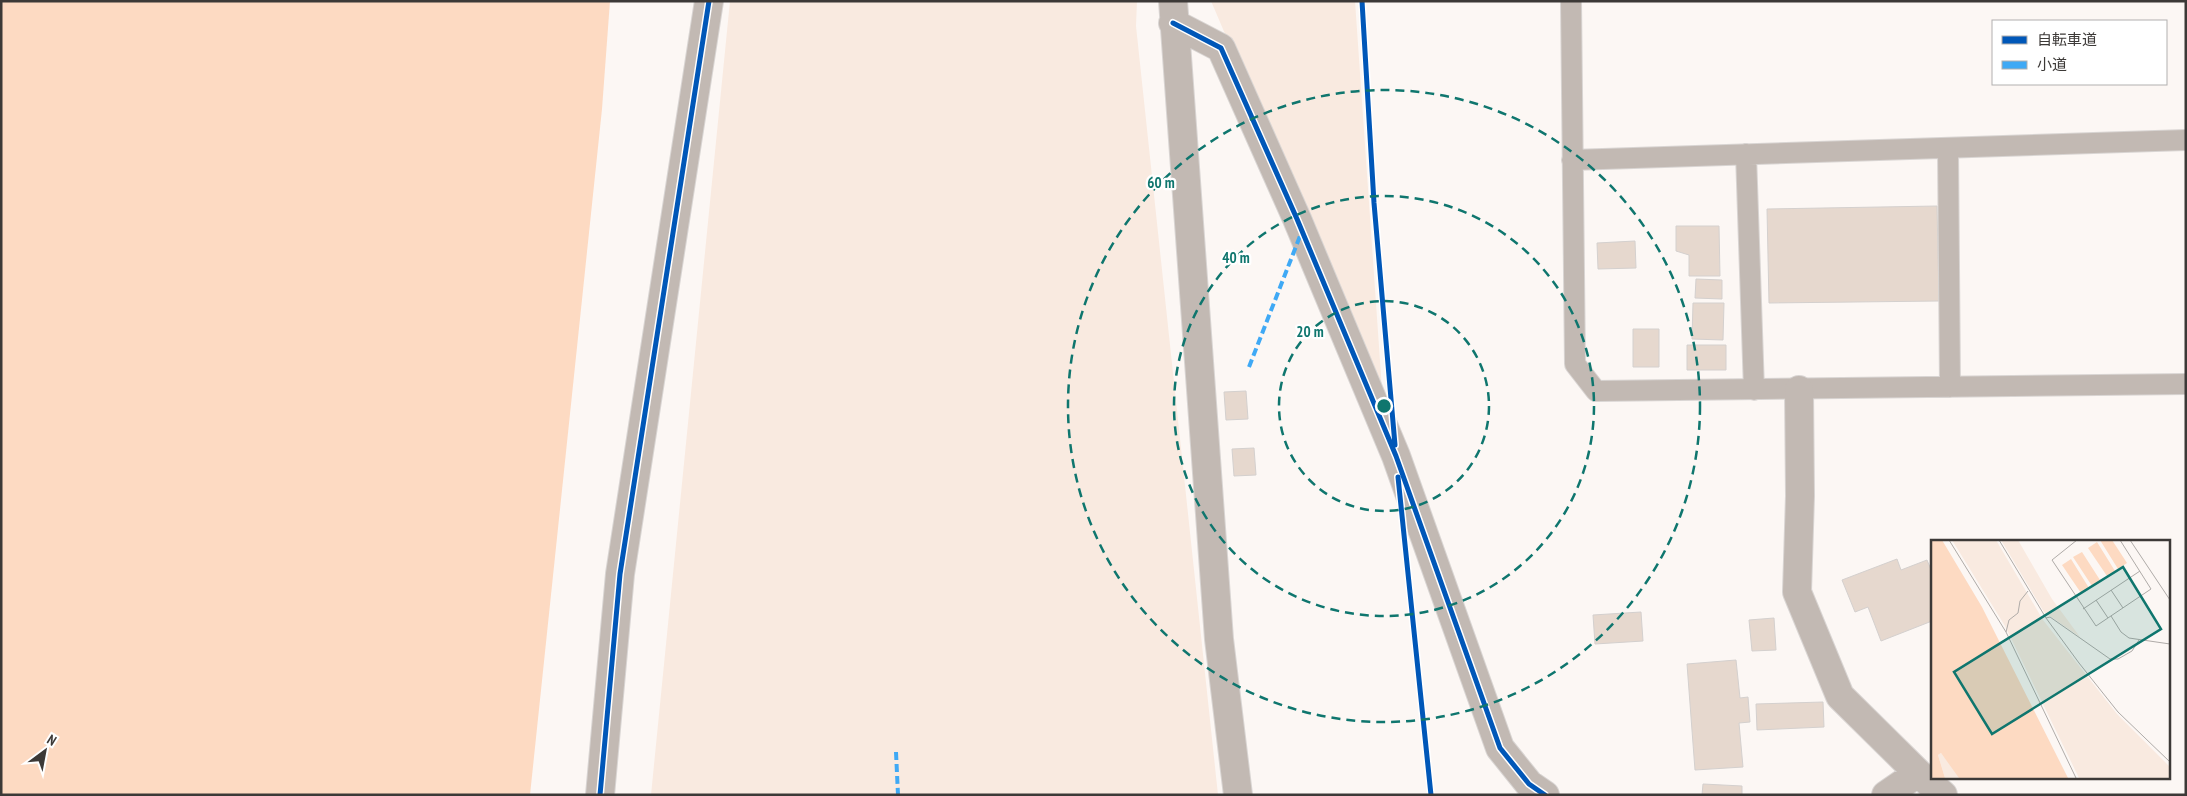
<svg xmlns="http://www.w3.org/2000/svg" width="2187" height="796" font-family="'PT Sans Narrow','Noto Sans JP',sans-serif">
  <rect width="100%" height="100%" fill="#fcf7f4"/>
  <path fill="#f9eae0" d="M730,1h407l-1,25 82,769h-567z
    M1211,1h144l28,403z"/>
  <path fill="#fddac2" d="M1,1h609l-8,108 -72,686h-529z"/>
  <path fill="#e6d8ce" stroke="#d4d0ce" d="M1937,206l2,95 -170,2 -2,-94z
    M1676,226h43l1,50h-31v-21l-13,-4z
    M1635,241l1,27 -38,1 -1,-26z
    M1696,279l26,1v19l-27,-1z
    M1693,303h31l-1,37 -31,-1z
    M1633,329h26v38h-26z
    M1687,345h39v25h-39z
    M1246,391l2,28 -22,1 -2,-28z
    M1254,448l2,27 -22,1 -2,-27z
    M1897,559l4,11 26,-10 5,12v49l-51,20 -13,-34 -13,5 -13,-32z
    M1641,612l2,29 -48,3 -2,-29z
    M1774,618l2,32 -24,1 -3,-31z
    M1736,660l4,38 8,-1 2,25 -11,1 4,44 -48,3 -8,-106z
    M1823,702l1,25 -67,3 -1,-26z
    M1703,784l39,2v9h-40z"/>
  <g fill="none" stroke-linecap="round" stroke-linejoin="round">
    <defs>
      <path id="service" d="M1571,1l4,363 21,27 590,-7
        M1948,148l2,239
        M1746,154l8,236
        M1572,160l614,-20"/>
      <path id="minor" d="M1173,1l46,638 19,156
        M1173,23l48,25 76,171 99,237 104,292 29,36 16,11
        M1799,390l1,106 -3,96 43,104 78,77 25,22
        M600,795l20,-221 89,-573
        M1886,795l32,-22"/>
    </defs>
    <use href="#service" stroke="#d9d5d3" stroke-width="22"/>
    <use href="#minor" stroke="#d9d5d3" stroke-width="30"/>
    <use href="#service" stroke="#c2b9b3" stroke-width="20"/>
    <use href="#minor" stroke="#c2b9b3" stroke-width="28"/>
    <path stroke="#3fa9f5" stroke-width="4" stroke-dasharray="8 4" stroke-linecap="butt" d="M1249,367l53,-136
      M896,752l2,43"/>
    <defs>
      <path id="cycleway" d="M1362,1l12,202 21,242
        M1173,23l48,25 76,171 99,237 104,292 29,36 16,11
        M1398,477l33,318
        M600,795l20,-221 89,-573"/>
    </defs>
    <use href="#cycleway" stroke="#fff" stroke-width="8"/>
    <use href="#cycleway" stroke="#0057b8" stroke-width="5"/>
  </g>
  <g fill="none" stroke="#0f766e" stroke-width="2.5" stroke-dasharray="9 6">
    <circle cx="1384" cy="406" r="105"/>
    <circle cx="1384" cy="406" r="210"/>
    <circle cx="1384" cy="406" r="316"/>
  </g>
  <g transform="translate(1931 540)">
    <rect width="239" height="239" fill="#fcf7f4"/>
    <path d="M21,0h44l47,80 74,94 53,53v11h-91l-74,-152zM70,0h17l34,59 28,38 -36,-25zM10,213l15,19 3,6h-14l-7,-23z" fill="#f9eae0"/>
    <path d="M0,0h11l40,67 86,171h-109l-18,-25 -3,2 7,23h-14zM169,0h12l15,23 -9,6zM166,2l18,29 -8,5 -19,-28zM151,12l18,28 -8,6 -19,-29zM140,19l18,29 -8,5 -19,-28z" fill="#fddac2"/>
    <path fill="none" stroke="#afaba8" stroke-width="1" d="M18,0l57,92 70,146M68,0l47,78 33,45 39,49 52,50M146,0l-25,20 44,66 55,-37 -31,-49M199,0l40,60M180,50l12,18M165,60l12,18M152,69l57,-38M180,76l10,16 8,6 41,6M115,78l4,-1 60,42h8l14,-8 7,-11M75,92l3,-12 9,-7 2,-12 8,-10"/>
    <path fill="#0f766e" fill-opacity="0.15" stroke="#0f766e" stroke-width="2.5" d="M192,27l38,62 -169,105 -38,-62z"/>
    <rect width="239" height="239" fill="none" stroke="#3c3937" stroke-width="2.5"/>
  </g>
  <circle cx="1384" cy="406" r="8" fill="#0f766e" stroke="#fff" stroke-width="2.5"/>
  <g font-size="15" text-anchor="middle" font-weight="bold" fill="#0f766e" stroke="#fff" stroke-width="4.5" stroke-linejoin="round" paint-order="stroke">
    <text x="1161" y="188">60 m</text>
    <text x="1236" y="263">40 m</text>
    <text x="1310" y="337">20 m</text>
  </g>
  <rect width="2187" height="796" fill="none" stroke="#3c3937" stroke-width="5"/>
  <rect x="1992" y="20" width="175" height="65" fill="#ffffff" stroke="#b1b0af"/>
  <rect x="2002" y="36" width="25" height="8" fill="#0057b8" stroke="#b1b0af"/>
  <text x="2037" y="45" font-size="15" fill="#3c3937">自転車道</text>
  <rect x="2002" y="61" width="25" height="8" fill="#3fa9f5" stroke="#b1b0af"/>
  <text x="2037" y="70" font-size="15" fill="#3c3937">小道</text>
  <g transform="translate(45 751) rotate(32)" stroke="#ffffff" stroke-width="4" paint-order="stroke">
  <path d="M0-4L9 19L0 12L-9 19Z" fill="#3c3937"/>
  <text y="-8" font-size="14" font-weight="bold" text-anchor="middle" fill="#3c3937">N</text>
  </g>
</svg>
